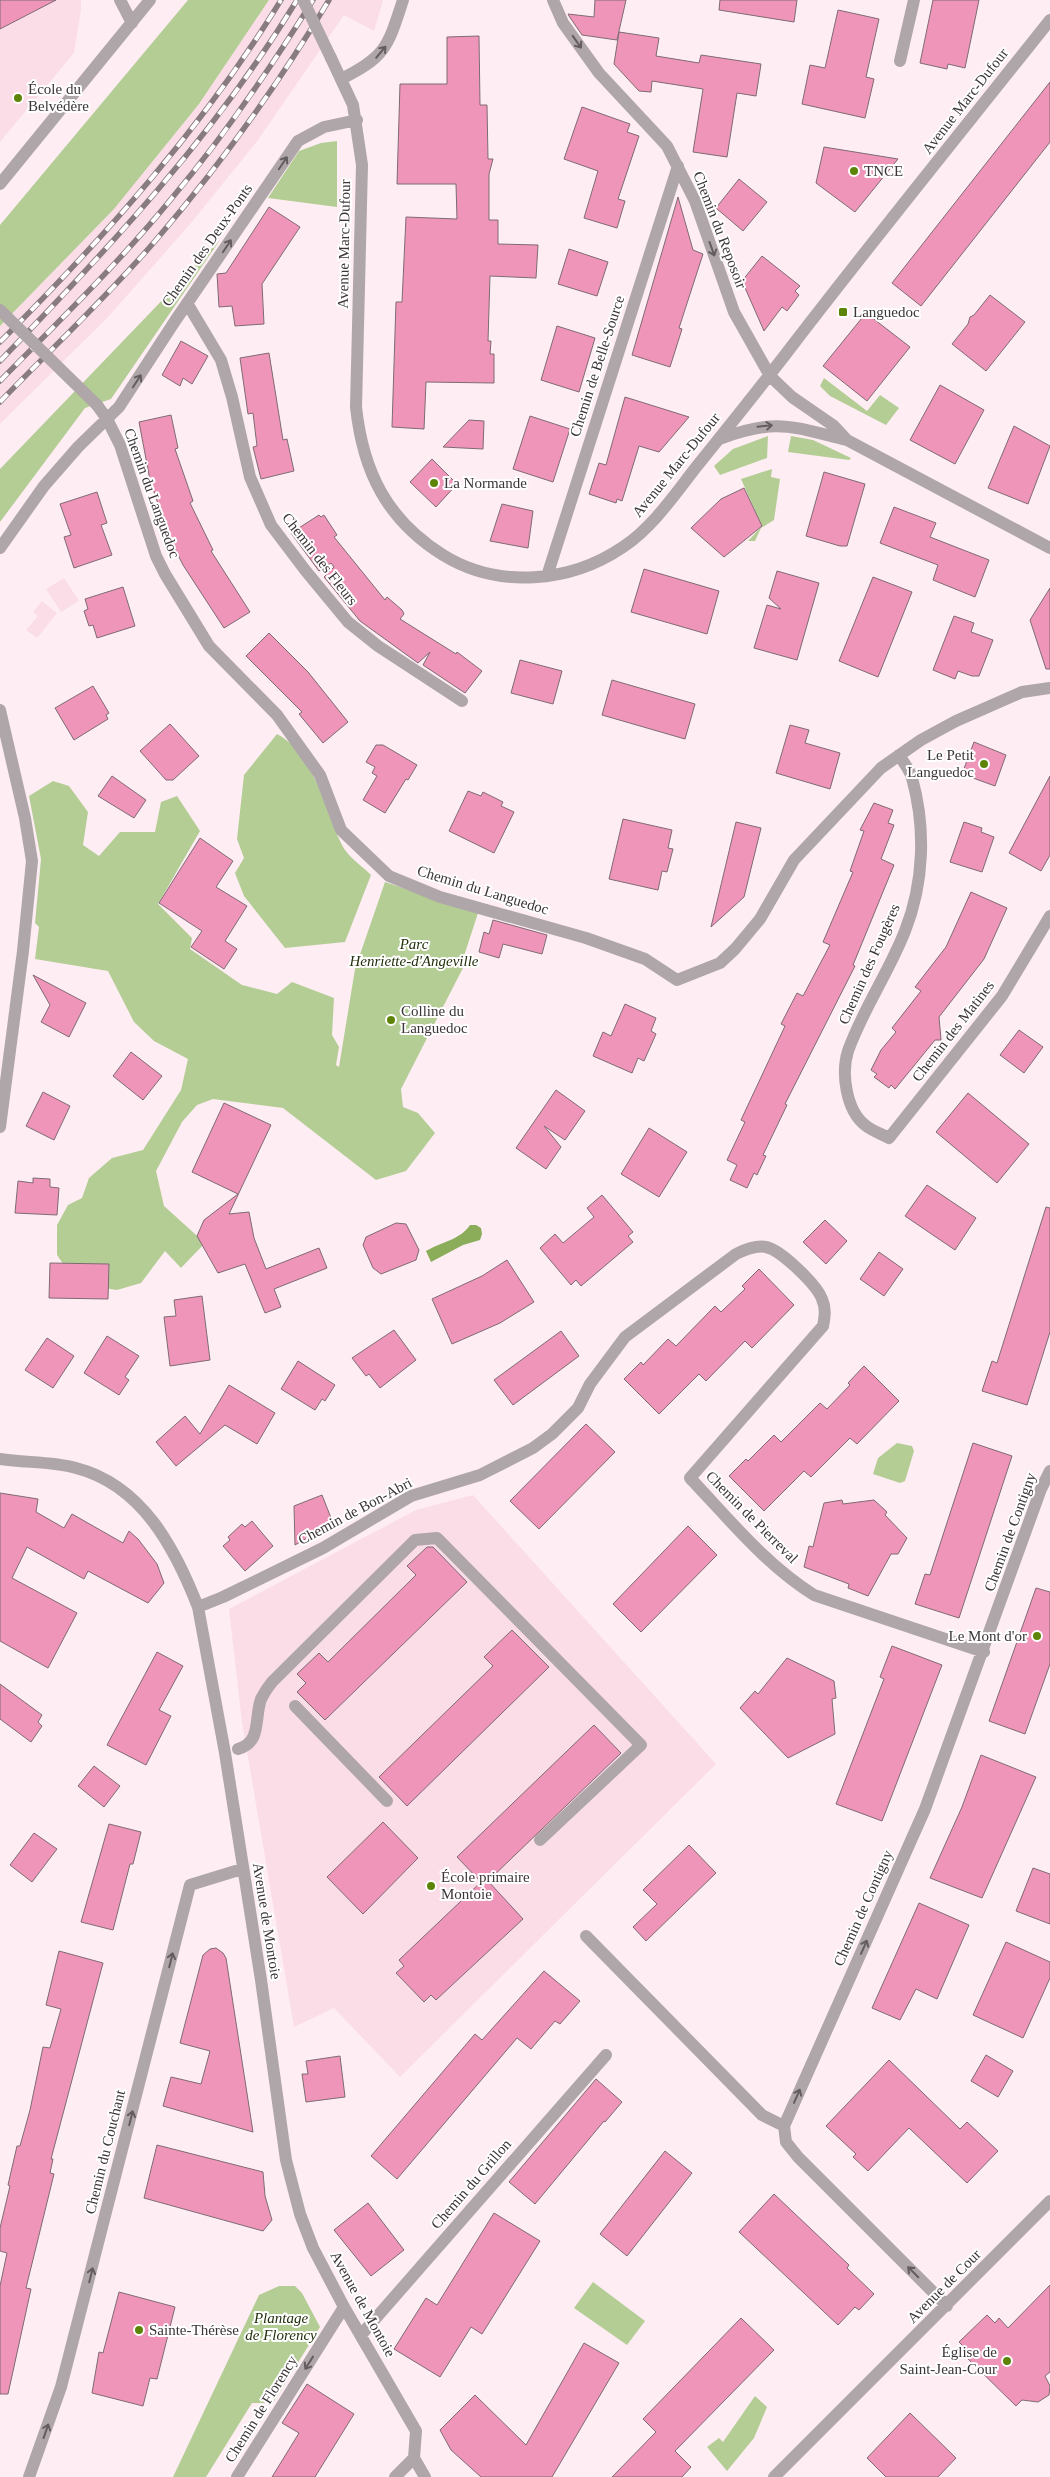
<svg xmlns="http://www.w3.org/2000/svg" width="1050" height="2477" font-family="Georgia,serif">
  <rect width="100%" height="100%" fill="#feedf3"/>
  <path fill="#fbdde8" d="M0,0h81v10l-7,43 -74,89z
    M269,0h114l-9,31 -30,-16 -86,125 -67,83 -83,94 -108,107v-98l114,-117 85,-105z
    M64,578l15,23 -18,11 -15,-23z
    M42,601l15,12 -20,25 -11,-8 12,-14 -5,-4z
    M473,1495l243,269 -316,313 -66,-69 -40,19 -52,-305 -13,-113 187,-99z"/>
  <path fill="#b4cd95" d="M188,0h81l-70,104 -85,105 -114,117v-101z
    M337,141v66l-69,-9 31,-47 22,-8z
    M220,240l-109,159 -26,9 -85,114v-53z
    M824,378l43,33 13,-16 19,13 -13,17 -56,-29 -10,-10z
    M768,436l-1,22 -47,17 -6,-9 19,-17z
    M791,436l22,4 38,18 -2,2 -61,-8z
    M772,469l-1,8 9,2 -6,41 -13,8 -6,13h-7l14,-15 -21,-47z
    M277,734c39,21 46,74 65,111 5,11 20,21 29,30l-26,67 -60,6 -41,-52 -9,-23 9,-15 -7,-19 7,-64z
    M53,781l16,5 19,26 -5,33 16,11 21,-24h35l6,-30 16,-6 23,35 -42,73 34,34 -2,11 52,36 35,9 15,-12 42,16 -2,37 7,12 -3,18 3,2 16,-98 30,-87 93,31 -14,43 2,6 -65,127 2,18 15,6 17,20 -29,38 -30,9 -93,-72 -70,-9 -16,6 -15,17 -26,49 8,35 41,37 -24,25 -16,-17 -24,32 -24,7 -40,-6 -20,-29v-30l11,-20 14,-7 7,-20 23,-20 31,-8 38,-60 7,-31 -34,-18 -20,-19 -26,-51 -73,-12 4,-32 -4,-4 6,-64 -12,-63z
    M897,1443l15,3 2,5 -9,30 -5,2 -27,-9 5,-16z
    M593,2282l52,39 -18,24 -53,-37z
    M279,2286h16l7,7 18,34 -47,76h-21l-46,74h-33l86,-182z
    M755,2396l12,11 -13,31 -27,33 -20,-24 12,-9 4,4z"/>
  <path fill="#8bad59" d="M470,1225h6l5,3 1,6 -2,6 -17,5 -32,17 -5,-11c15,-9 34,-11 44,-26z"/>
  <path fill="#f095ba" stroke="#7e6b72" d="M0,0h56l-56,29z
    M595,0h31l-9,40 -35,-5 -13,-19 -1,-2 26,3z
    M720,0h77l-3,22 -75,-12z
    M933,0h46l-14,68 -17,-4 -1,5 -27,-6z
    M838,10l41,9 -13,58 8,2 -9,39 -63,-14 8,-39 15,3z
    M619,32l40,6 -3,18 43,7 2,-8 60,9 -5,32 -19,-3 -10,64 -34,-5 10,-63 -51,-8 -1,11 -12,-1 -25,-27z
    M479,36l1,69h7l1,54h5l-4,15v46h9v24l40,1 -2,33 -46,-2 -2,65h3l-1,13h4v29l-68,-1 -2,47 -32,-2 4,-125h6l4,-85 51,2 -1,-35h-59l3,-100h47v-47z
    M1050,82v60l-129,164 -29,-23z
    M582,107l48,17 -3,8 12,4 -21,63 7,2 -8,27 -33,-10 14,-47 -34,-12z
    M824,147l74,12 -43,53 -39,-29z
    M739,179l28,23 -24,29 -27,-23z
    M678,197l15,53 10,4 -24,74 3,1 -12,38 -38,-12z
    M269,207l31,20 -38,57 2,40 -29,2 -3,-20 -13,1 -2,-33 9,-1z
    M569,249l39,13 -11,34 -39,-12z
    M762,256l38,30 -5,5 4,4 -12,16 -5,-4 -18,24 -22,-50z
    M990,295l35,27 -39,49 -34,-27 16,-20 2,-7 4,-2z
    M866,313l44,34 -43,54 -44,-35z
    M557,326l38,12 -16,54 -38,-12z
    M181,341l27,15 -16,28 -9,-6 -3,8 -18,-11z
    M269,353l14,87 4,-1 7,32 -33,8 -8,-32 4,-1 -4,-33 -5,1 -8,-56z
    M940,385l44,25 -29,54 -45,-24z
    M625,397l64,20 -30,35 -20,-6 -17,55 -5,-2 -1,4 -27,-9 10,-31 7,2z
    M171,415l7,33 -3,1 18,52 -3,2 23,47 -2,1 39,61 -26,16 -41,-63 -13,-26 -20,-59 -11,-58z
    M530,416l40,13 -17,53 -40,-13z
    M469,420l15,1 -1,28 -40,-2z
    M1014,426l36,20 -22,58 -40,-16z
    M432,459l25,25 -21,23 -26,-25z
    M824,472l41,12 -18,62h-7l-34,-10z
    M744,488l18,38 -38,31 -33,-29 30,-29z
    M97,492l10,31 -6,2 11,30 -38,13 -10,-31 7,-2 -11,-31z
    M502,504l31,7 -5,37 -38,-7z
    M894,507l42,16 -6,14 59,23 -14,37 -42,-17 5,-15 -58,-22z
    M319,515l2,2 3,-2 13,20 -3,2 51,63 2,-3 15,13 2,4 -4,5 56,35 1,-2 25,19 -17,22 -42,-28 7,-13 -12,11 -58,-42 -36,-44 10,-10 -3,-4 -12,8 -28,-38z
    M644,569l75,22 -12,43 -76,-22z
    M777,571l42,12 -22,77 -43,-12 13,-43 14,4 -12,-11z
    M873,577l39,15 -34,85 -39,-16z
    M123,587l12,39 -38,12 -4,-13 -4,1 -5,-15 4,-2 -3,-10z
    M1050,588v81h-4l-16,-49z
    M954,616l20,7 -3,9 22,8 -14,36h-7l-14,-5 -3,8 -22,-9z
    M269,633l39,39 40,50 -25,21 -24,-29 3,-2 -56,-56z
    M520,660l42,11 -9,33 -42,-11z
    M612,680l83,24 -10,35 -83,-24z
    M93,686l16,27 -3,2 2,4 -34,21 -19,-32z
    M170,724l29,32 -26,24h-7l-26,-29z
    M790,725l19,5 -4,13 35,10 -10,36 -54,-16z
    M974,742l32,13 -11,31 -33,-12z
    M376,745h7l34,20 -9,15 -2,-1 -21,34 -22,-13 14,-24 -5,-3 3,-6 -9,-5z
    M112,776l34,24 -12,18 -36,-22z
    M1050,776v79l-9,16 -32,-18z
    M468,791l13,5 2,-4 20,10 -2,4 13,6 -20,41 -45,-22z
    M874,803l19,7 -5,13 6,2 -13,34 13,6 -41,100 2,1 -70,138 2,1 -24,50 3,1 -9,19 -3,-2 -7,15 -17,-8 7,-15 -10,-5 18,-38 -4,-2 44,-94 -4,-2 16,-31 6,3 27,-51 -7,-3 30,-70 -3,-1 14,-40 -4,-1z
    M623,819l49,11 -4,18 5,1 -6,23 -5,-1 -4,19 -49,-11z
    M736,822l25,6 -17,69 -33,30z
    M964,822l18,6 -1,4 13,5 -12,35 -32,-10z
    M200,838l33,23 -17,26 31,19 -22,35 12,8 -13,20 -33,-22 11,-16 -43,-28z
    M971,892l36,16 -23,51 -45,58 2,23h-6l-40,49 -4,-4 -2,3 -15,-11 3,-3 -6,-4 10,-20 15,-18 -4,-4 29,-37 -6,-4 31,-40z
    M493,920l54,15 -5,19 -39,-10 -4,14 -20,-6 5,-20 5,2z
    M33,975l53,28 -17,34 -28,-15 9,-17z
    M625,1004l31,14 -5,13 5,3 -12,27 -6,-3 -6,15 -39,-17 10,-24 8,4z
    M1019,1030l24,17 -19,26 -24,-18z
    M131,1052l31,24 -19,24 -30,-24z
    M556,1090l29,21 -20,29 -21,-14 17,21 -15,22 -30,-21z
    M43,1092l27,14 -16,34 -28,-14z
    M968,1093l61,51 -32,39 -61,-51z
    M224,1103l47,22 -42,89 20,-2 5,26 12,31 53,-21 8,20 -53,21 7,18 -16,6 -20,-49 -27,9 -21,-37 7,-16 34,-26 -46,-22z
    M649,1128l38,24 -28,45 -38,-23z
    M33,1178l17,1v8l9,1 -2,27 -42,-2 3,-32 15,2z
    M927,1185l49,33 -21,32 -50,-34z
    M602,1195l31,37 -5,4 5,6 -52,44 -5,-6 -5,5 -31,-37 15,-14 8,9 31,-26 -7,-9z
    M1046,1207l4,1v124l-23,73 -45,-14 10,-30 5,2z
    M825,1220l22,21 -21,23 -23,-22z
    M396,1223l10,1 13,26 -3,10 -35,14 -8,-6 -10,-23 3,-8z
    M879,1252l24,17 -19,27 -24,-17z
    M507,1260l27,42 -34,21 -48,21 -20,-45 50,-23z
    M50,1263l59,1 -1,35 -59,-1z
    M759,1269l35,36 -42,43 -7,-7 -39,40 -7,-7 -40,40 -35,-35 17,-17 2,3 25,-26 8,7 39,-40 6,6 24,-23 -3,-3z
    M202,1296l8,64 -40,6 -6,-49 12,-1 -2,-16z
    M394,1330l22,30 -36,28 -11,-14 -3,2 -14,-18z
    M561,1331l18,25 -66,49 -19,-25z
    M107,1336l32,20 -14,21 4,3 -10,15 -35,-22z
    M47,1338l27,18 -21,32 -28,-18z
    M298,1361l37,24 -10,16 -3,-2 -7,11 -34,-21z
    M864,1366l35,35 -42,43 -7,-6 -39,39 -7,-6 -40,40 -35,-35 17,-17 2,2 26,-26 7,7 39,-39 7,6 23,-24 -2,-2z
    M229,1385l46,28 -18,31 -32,-19 -49,41 -20,-24 29,-26 15,18z
    M586,1424l29,28 -76,77 -29,-28z
    M973,1443l39,13 -53,162 -44,-14 10,-30 5,1z
    M0,1493l38,6 -2,13 28,16 8,-14 51,29 6,-12 9,8 19,25 7,19 -16,20 -60,-32 -4,8 -57,-32 -15,31 65,35 -29,55 -48,-27z
    M322,1495l11,28 -38,22 -1,-39z
    M842,1500l1,4 31,-4 13,12 -2,3 22,23 -9,16h-7l-23,42 -20,-8 1,-4 -45,-17 5,-21 4,1 11,-44z
    M252,1521l21,25 -28,25 -22,-25 7,-6 -2,-3 14,-13 3,3z
    M688,1526l29,29 -76,77 -28,-28z
    M427,1547h6l34,35 -142,138 -28,-28 9,-9 -9,-9 22,-21 9,9 88,-87 -9,-9z
    M1036,1588l14,4v72l-25,70 -36,-13z
    M512,1630l37,37 -142,139 -28,-29 114,-111 -9,-9z
    M892,1646l50,19 -60,156 -46,-17 48,-125 -4,-2z
    M157,1652l26,14 -24,44 12,6 -25,49 -39,-20z
    M787,1658l47,23 2,17 -4,1 3,35 -47,24 -48,-50 15,-17 3,3z
    M0,1684l42,31 -4,7 4,4 -11,16 -31,-23z
    M594,1725l27,28 -133,128 35,38 -87,81 -5,-5 -7,7 -28,-29 8,-7 -5,-6 82,-78 -24,-25z
    M981,1755l55,22 -54,121 -52,-20 32,-71z
    M94,1766l26,20 -16,21 -26,-21z
    M383,1822l35,36 -55,56 -36,-37z
    M109,1824l32,8 -8,32h-3l-17,66 -32,-8z
    M34,1833l23,16 -25,33 -22,-17z
    M689,1845l27,28 -70,68 -13,-14 24,-23 -14,-14z
    M1033,1868l17,6v50l-34,-13z
    M919,1903l50,22 -32,74 -21,-10 -16,31 -28,-12z
    M1006,1942l44,20v16l-27,60 -50,-23z
    M216,1948l7,5 3,5 27,174 -90,-26 8,-29 30,7 9,-33 -30,-8 23,-88 7,-6z
    M59,1951l44,12 -52,196h2l-3,14 4,1 -28,114 5,1 -23,105h-8v-108l7,-33 -7,-2v-23l10,-42 -2,-1 9,-39h3l10,-36 13,-63 7,1 11,-39 -15,-4z
    M544,1971l36,30 -20,23 -5,-3 -24,28 -14,-11 -120,141 -26,-23 104,-122 7,6z
    M986,2055l27,16 -15,26 -27,-16z
    M340,2056l5,41 -39,5 -4,-28h6l-2,-13z
    M889,2060l71,69 7,-7 31,29 -31,32 -58,-55 -41,43 -15,-14 3,-3 -30,-28z
    M596,2079l26,23 -17,20 -1,-1 -69,83 -26,-22z
    M157,2145l106,27 2,24 7,24 -9,11 -119,-33z
    M665,2151l27,22 -65,83 -27,-22z
    M774,2194l75,71 -2,3 27,26 -15,16 -4,-3 -17,18 -99,-93z
    M368,2203l36,47 -33,26 -37,-46z
    M494,2213l46,28 -58,93 -11,-7 -31,50 -46,-28 32,-51 11,7z
    M1050,2285v87l-5,4 5,10 -1,9 -11,7 -16,-2 -6,6 -52,-51 4,-4 -9,-9 28,-27 8,8 4,-5 9,10z
    M119,2292l56,15 -18,72 -7,-1 -7,28 -51,-13 7,-41 4,1z
    M741,2318l33,32 -99,101 16,16 -9,10h-70l44,-45 -13,-13z
    M584,2343l35,20 -67,114h-71l-30,-27 -11,-20 35,-35 51,50z
    M307,2384l47,30 -39,63h-43l27,-44 -17,-10z
    M910,2413l46,45 -18,19h-52l-19,-19z"/>
  <g fill="none" stroke-linecap="round" stroke-linejoin="round">
    <path stroke="#afa6a9" stroke-width="12" d="M120,0l12,23
      M553,0l10,23 36,50 68,73 28,55 39,111 36,64 22,21 42,29 13,14
      M331,58l22,47 9,60 -6,242c7,65 31,113 87,148 55,34 127,28 180,-8 30,-20 52,-53 74,-81 33,-41 66,-82 98,-124 83,-108 170,-215 255,-322
      M900,61l14,-61
      M341,79c45,-22 47,-33 62,-79
      M0,184l150,-184
      M187,303l34,57 11,37 18,80 21,48 34,45 43,52 30,24 84,55
      M97,405l10,14 13,26 36,111 9,18 44,72 68,69 43,60 21,55 48,46 51,21 146,41 59,21 32,21 43,-17 15,-14 25,-30 34,-59 87,-92 40,-28 35,-19 66,-29 28,-4
      M719,439c58,-21 70,-13 128,1l203,108
      M0,548l44,-62 34,-39 41,-40 56,-86 123,-180 26,-14 33,-7
      M547,576l131,-410
      M0,710l25,108 7,43 -9,90 -23,176
      M899,755c4,7 11,15 13,23 14,50 12,105 -7,153 -16,41 -42,78 -57,120 -7,22 -2,59 17,74 7,6 17,9 24,13l113,-142 48,-80
      M0,1459c25,4 52,2 76,9 66,17 99,80 122,139l27,146 36,227 25,180 14,54 13,34 31,59 72,124 -2,27 11,19
      M198,1607l25,-10 100,-49 88,-52 69,-21 53,-27 19,-14 26,-26 12,-24 35,-47 111,-83c10,-5 20,-9 30,-7 15,3 51,38 56,52 4,9 3,17 1,27l-133,152c39,41 76,87 124,117l170,57
      M295,1706l92,95
      M238,1749c24,-7 16,-30 23,-50 3,-6 7,-12 11,-17l143,-142 22,-2 204,207 -101,95
      M586,1936l176,179 22,11
      M947,2306l-149,-149 -12,-15 -2,-16 141,-317 116,-320 9,-18
      M361,2335l245,-280
      M29,2477l32,-90 129,-502 52,-16
      M237,2477l107,-170
      M395,2477l19,-19
      M774,2477l276,-276"/>
    <defs>
      <path id="rail" d="M0,342c104,-104 204,-216 281,-342
        M0,361c109,-113 215,-226 297,-361
        M0,381c59,-60 119,-118 172,-183 52,-62 98,-129 141,-198
        M0,402c52,-54 107,-105 156,-162 64,-75 122,-155 173,-240"/>
    </defs>
    <use href="#rail" stroke="#887c81" stroke-width="5.5"/>
    <use href="#rail" stroke="#fff" stroke-width="4" stroke-dasharray="11" stroke-linecap="butt"/>
    <path stroke="#afa6a9" stroke-width="12" d="M303,0l28,58
      M0,310l97,95"/>
  </g>
  <defs><path id="oneway-shaft" d="M-6 0H5M1.5-3L5.5 0L1.5 3" fill="none" stroke-width="1.6" stroke-linecap="round" stroke-linejoin="round" transform="scale(1.25)"/></defs>
  <g stroke="#645c5f">
    <use href="#oneway-shaft" transform="translate(577 42) rotate(55)"/>
    <use href="#oneway-shaft" transform="translate(381 52) rotate(-50)"/>
    <use href="#oneway-shaft" transform="translate(283 163) rotate(-56)"/>
    <use href="#oneway-shaft" transform="translate(227 246) rotate(-56)"/>
    <use href="#oneway-shaft" transform="translate(712 249) rotate(70)"/>
    <use href="#oneway-shaft" transform="translate(137 381) rotate(-57)"/>
    <use href="#oneway-shaft" transform="translate(765 426) rotate(-6)"/>
    <use href="#oneway-shaft" transform="translate(864 1947) rotate(-66)"/>
    <use href="#oneway-shaft" transform="translate(171 1960) rotate(-76)"/>
    <use href="#oneway-shaft" transform="translate(797 2096) rotate(-66)"/>
    <use href="#oneway-shaft" transform="translate(131 2118) rotate(-76)"/>
    <use href="#oneway-shaft" transform="translate(913 2272) rotate(-135)"/>
    <use href="#oneway-shaft" transform="translate(91 2275) rotate(-76)"/>
    <use href="#oneway-shaft" transform="translate(309 2363) rotate(122)"/>
    <use href="#oneway-shaft" transform="translate(46 2431) rotate(-71)"/>
  </g>
  <g fill="#5d8407" stroke="#fff" stroke-width="2">
    <circle cx="18" cy="98" r="5"/>
    <circle cx="854" cy="171" r="5"/>
    <rect x="838" y="307" width="10" height="10" rx="2.5"/>
    <circle cx="434" cy="483" r="5"/>
    <circle cx="984" cy="764" r="5"/>
    <circle cx="391" cy="1020" r="5"/>
    <circle cx="1037" cy="1636" r="5"/>
    <circle cx="431" cy="1886" r="5"/>
    <circle cx="139" cy="2330" r="5"/>
    <circle cx="1007" cy="2361" r="5"/>
  </g>
  <g text-anchor="middle" stroke-width="4" stroke-linejoin="round" paint-order="stroke">
    <g font-size="15" fill="#3c3437" stroke="#fff" text-anchor="start">
      <text x="28" y="94">École du<tspan x="28" dy="17">Belvédère</tspan></text>
      <text x="864" y="176">TNCE</text>
      <text x="853" y="317">Languedoc</text>
      <text x="444" y="488">La Normande</text>
      <text x="974" y="760" text-anchor="end">Le Petit<tspan x="974" dy="17">Languedoc</tspan></text>
      <text x="401" y="1016">Colline du<tspan x="401" dy="17">Languedoc</tspan></text>
      <text x="1027" y="1641" text-anchor="end">Le Mont d'or</text>
      <text x="441" y="1882">École primaire<tspan x="441" dy="17">Montoie</tspan></text>
      <text x="149" y="2335">Sainte-Thérèse</text>
      <text x="997" y="2357" text-anchor="end">Église de<tspan x="997" dy="17">Saint-Jean-Cour</tspan></text>
    </g>
    <g font-size="15" fill="#3c3437" stroke="#fff">
      <text transform="translate(965 101) rotate(-52)" y="5">Avenue Marc-Dufour</text>
      <text transform="translate(720 230) rotate(69)" y="5">Chemin du Reposoir</text>
      <text transform="translate(344 244) rotate(-89)" y="5">Avenue Marc-Dufour</text>
      <text transform="translate(207 245) rotate(-55)" y="5">Chemin des Deux-Ponts</text>
      <text transform="translate(597 366) rotate(-72)" y="5">Chemin de Belle-Source</text>
      <text transform="translate(676 465) rotate(-51)" y="5">Avenue Marc-Dufour</text>
      <text transform="translate(152 493) rotate(70)" y="5">Chemin du Languedoc</text>
      <text transform="translate(320 559) rotate(52)" y="5">Chemin des Fleurs</text>
      <text transform="translate(483 890) rotate(17)" y="5">Chemin du Languedoc</text>
      <text transform="translate(869 964) rotate(-66)" y="5">Chemin des Fougères</text>
      <text transform="translate(953 1031) rotate(-52)" y="5">Chemin des Matines</text>
      <text transform="translate(355 1511) rotate(-28)" y="5">Chemin de Bon-Abri</text>
      <text transform="translate(752 1517) rotate(45)" y="5">Chemin de Pierreval</text>
      <text transform="translate(1010 1532) rotate(-70)" y="5">Chemin de Contigny</text>
      <text transform="translate(863 1908) rotate(-66)" y="5">Chemin de Contigny</text>
      <text transform="translate(267 1921) rotate(81)" y="5">Avenue de Montoie</text>
      <text transform="translate(105 2152) rotate(-76)" y="5">Chemin du Couchant</text>
      <text transform="translate(471 2184) rotate(-49)" y="5">Chemin du Grillon</text>
      <text transform="translate(944 2286) rotate(-45)" y="5">Avenue de Cour</text>
      <text transform="translate(363 2304) rotate(61)" y="5">Avenue de Montoie</text>
      <text transform="translate(261 2409) rotate(-58)" y="5">Chemin de Florency</text>
    </g>
    <g font-size="15" font-style="italic" fill="#22300c" stroke="#fff">
      <text x="414" y="949">Parc<tspan x="414" dy="17">Henriette-d'Angeville</tspan></text>
      <text x="281" y="2323">Plantage<tspan x="281" dy="17">de Florency</tspan></text>
    </g>
  </g>
</svg>
